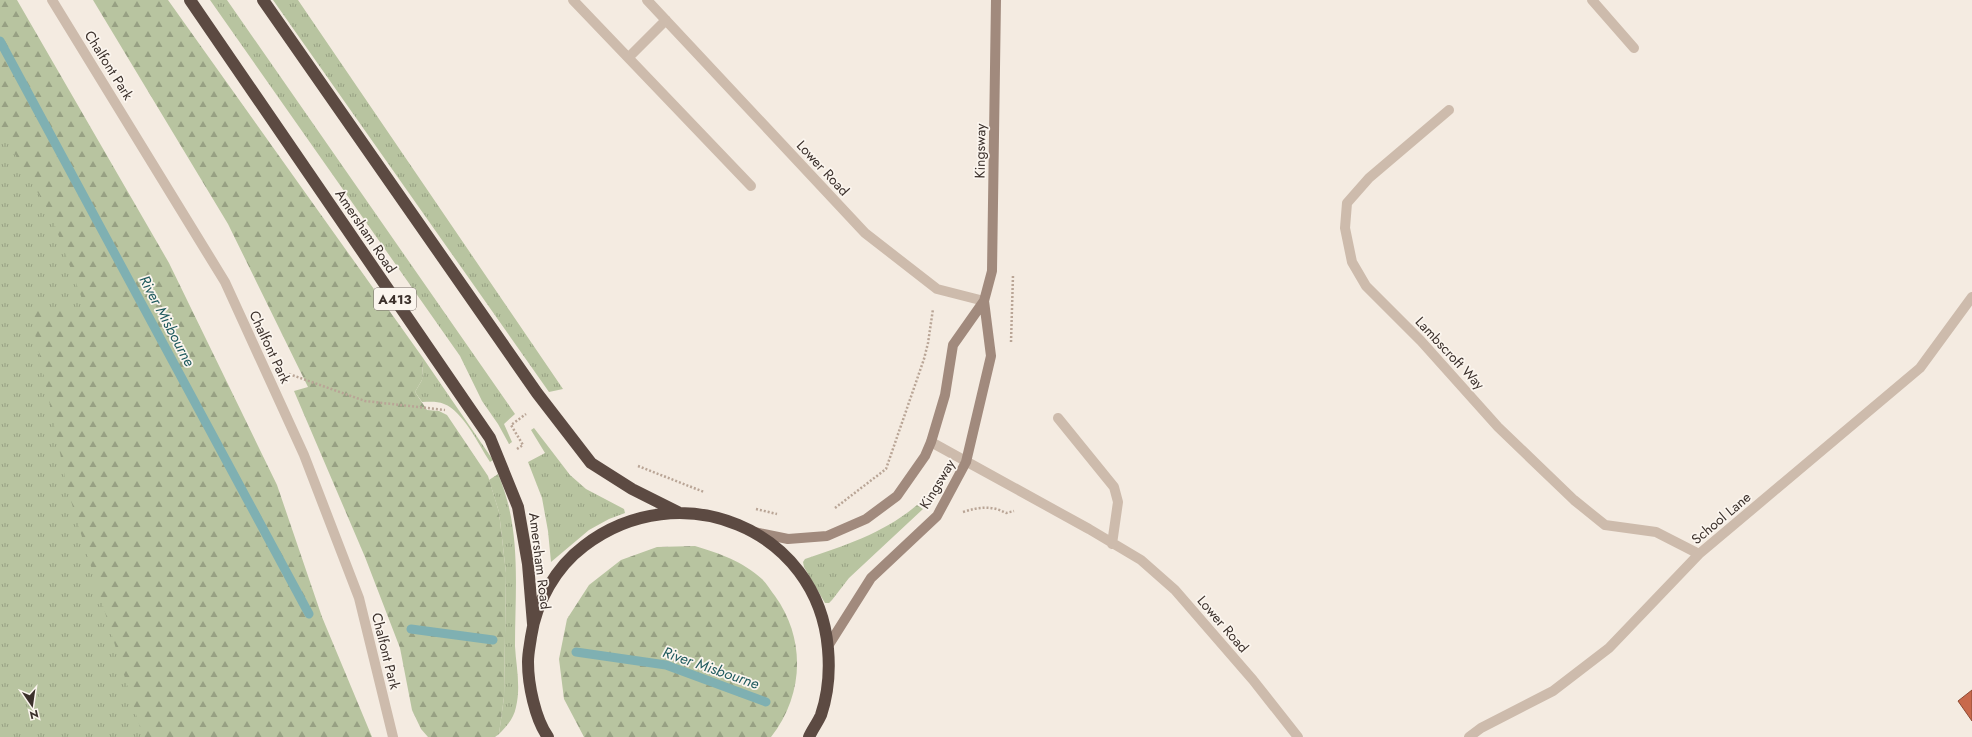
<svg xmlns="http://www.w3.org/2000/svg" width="1972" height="737" font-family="Jost,sans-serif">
  <defs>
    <pattern id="grass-tufts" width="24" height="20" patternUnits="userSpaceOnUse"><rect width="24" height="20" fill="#b8c4a0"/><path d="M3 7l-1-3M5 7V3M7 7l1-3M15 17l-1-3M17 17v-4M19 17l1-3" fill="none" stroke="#97a083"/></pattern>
    <pattern id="forest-firs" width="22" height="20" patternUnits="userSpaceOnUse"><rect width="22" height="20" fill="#b8c4a0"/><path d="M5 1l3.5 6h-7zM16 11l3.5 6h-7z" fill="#97a083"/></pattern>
  </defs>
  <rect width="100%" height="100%" fill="#f4ebe1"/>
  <path fill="url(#grass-tufts)" d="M210,0h17l288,414 -11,10 8,18 -3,2 -11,-20 -16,-23 -22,-45z
    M273,0h25l265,389 -14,3z
    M0,17l344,720h-344z
    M423,358l70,102 -3,2c-11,-17 -27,-51 -46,-58 -7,-3 -15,-2 -22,-2l-7,-10 7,-12z
    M534,428l36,47 16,14 38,20 1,4 -16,6 -20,11 -38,32 -3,-31 -6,-33 -14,-36 17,-9 -14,-23z
    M498,474c24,55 17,114 17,172 1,20 6,40 1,61 -2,11 -9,19 -17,27l5,-37 2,-124 -7,-61 -10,-32z
    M917,505l6,4 -74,69 -17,22 -3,3h-4l-21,-36 -1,-5 2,-3c41,-14 79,-26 112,-54z"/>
  <path fill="url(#forest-firs)" d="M0,0h17l152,263 108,222 45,132 50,120h-229l-75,-246 -38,-181 55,-3 -34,-92 -51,-86z
    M93,0h75l255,358 -1,22 -7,12 12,18 12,1 8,4 41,61 11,36 7,61 -2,124 -5,37 -4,3h-67l-7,-8 -9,-19 -12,-62 -35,-91 -71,-166 14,-4 -80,-163z
    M695,546c26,8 47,15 67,33 5,5 9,12 13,17 31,43 29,99 -4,141h-187l-20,-38 -5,-40 8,-40 22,-34 32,-25 36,-13z"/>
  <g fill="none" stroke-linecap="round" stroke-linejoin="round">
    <path stroke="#7fb0b2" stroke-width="9" d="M0,41l309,573
      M411,629l82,11
      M576,652l90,13 100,37"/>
  </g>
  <path fill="#c8694b" stroke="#8c4a34" d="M1972,690v31l-14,-20z"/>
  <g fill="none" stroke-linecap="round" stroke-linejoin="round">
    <path stroke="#b9a596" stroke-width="2.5" stroke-dasharray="2 2" stroke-linecap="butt" d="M1011,342l2,-67
      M289,374l76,27 80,9
      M517,449l6,-4 -12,-20 15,-11
      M638,466l66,26
      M835,508l51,-39 38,-110 4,-16 5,-34
      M756,509l21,5
      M963,512c16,-5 28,-7 43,1l8,-2"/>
    <path stroke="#cdbbac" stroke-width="10" d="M52,0l173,282 79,173 55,143 34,139
      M573,0l178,186
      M647,0l218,233 72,56 47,12
      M1592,0l42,48
      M629,57l37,-37
      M1449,110l-80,68 -22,25 -2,25 7,34 14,24 55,55 77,86 76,73 31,25 51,7 43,22
      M1058,418l56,69 4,15 -6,42
      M931,442l158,87 52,31 34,30 78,90 45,57
      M1469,737l12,-9 72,-37 56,-43 90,-94 221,-186 52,-71"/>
    <path stroke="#a18a7d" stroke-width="10" d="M754,532l34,7 39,-3 39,-17 31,-23 28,-40 6,-14 14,-47 8,-50 31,-44 8,-30 4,-271
      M828,646l43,-68 66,-62 29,-54 25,-106 -7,-55"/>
    <path stroke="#5c4a42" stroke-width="12" d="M190,0l300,438 28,69 10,57 5,60
      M263,0l274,393 54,70 41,26 46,23
      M548,737c-13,-18 -20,-53 -20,-75 0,-9 2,-17 3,-25 5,-35 25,-70 53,-91 95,-73 234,-18 244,103 2,22 0,45 -7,66 -3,7 -9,15 -12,22"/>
  </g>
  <g text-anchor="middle" stroke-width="3.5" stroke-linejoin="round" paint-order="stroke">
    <rect fill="#fbf5ee" stroke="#756b66" stroke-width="1" x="374" y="288" width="42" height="22" rx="3"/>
    <g font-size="13" font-weight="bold" fill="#3b302b">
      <text x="395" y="304">A413</text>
    </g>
    <g font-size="14" fill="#3b302b" stroke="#fbf5ee">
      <text transform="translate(109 65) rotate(58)" y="5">Chalfont Park</text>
      <text transform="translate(980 151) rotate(-89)" y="5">Kingsway</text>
      <text transform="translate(823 168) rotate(47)" y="5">Lower Road</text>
      <text transform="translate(366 231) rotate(56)" y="5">Amersham Road</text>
      <text transform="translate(270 347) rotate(65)" y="5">Chalfont Park</text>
      <text transform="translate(1450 353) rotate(47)" y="5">Lambscroft Way</text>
      <text transform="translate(937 484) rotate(-59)" y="5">Kingsway</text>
      <text transform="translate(1721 518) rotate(-40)" y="5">School Lane</text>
      <text transform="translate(540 561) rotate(83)" y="5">Amersham Road</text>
      <text transform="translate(1223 624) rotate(49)" y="5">Lower Road</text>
      <text transform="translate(386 651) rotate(76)" y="5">Chalfont Park</text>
    </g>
    <g font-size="15" font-style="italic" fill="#1f5a5e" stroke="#fbf5ee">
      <text transform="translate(167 321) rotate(62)" y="5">River Misbourne</text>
      <text transform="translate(711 668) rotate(19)" y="5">River Misbourne</text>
    </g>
  </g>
  <g transform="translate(32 705) rotate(167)" stroke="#fbf5ee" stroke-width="3" paint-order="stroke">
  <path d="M0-3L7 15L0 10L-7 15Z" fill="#3b302b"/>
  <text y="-6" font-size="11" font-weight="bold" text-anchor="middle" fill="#3b302b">N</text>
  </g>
</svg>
